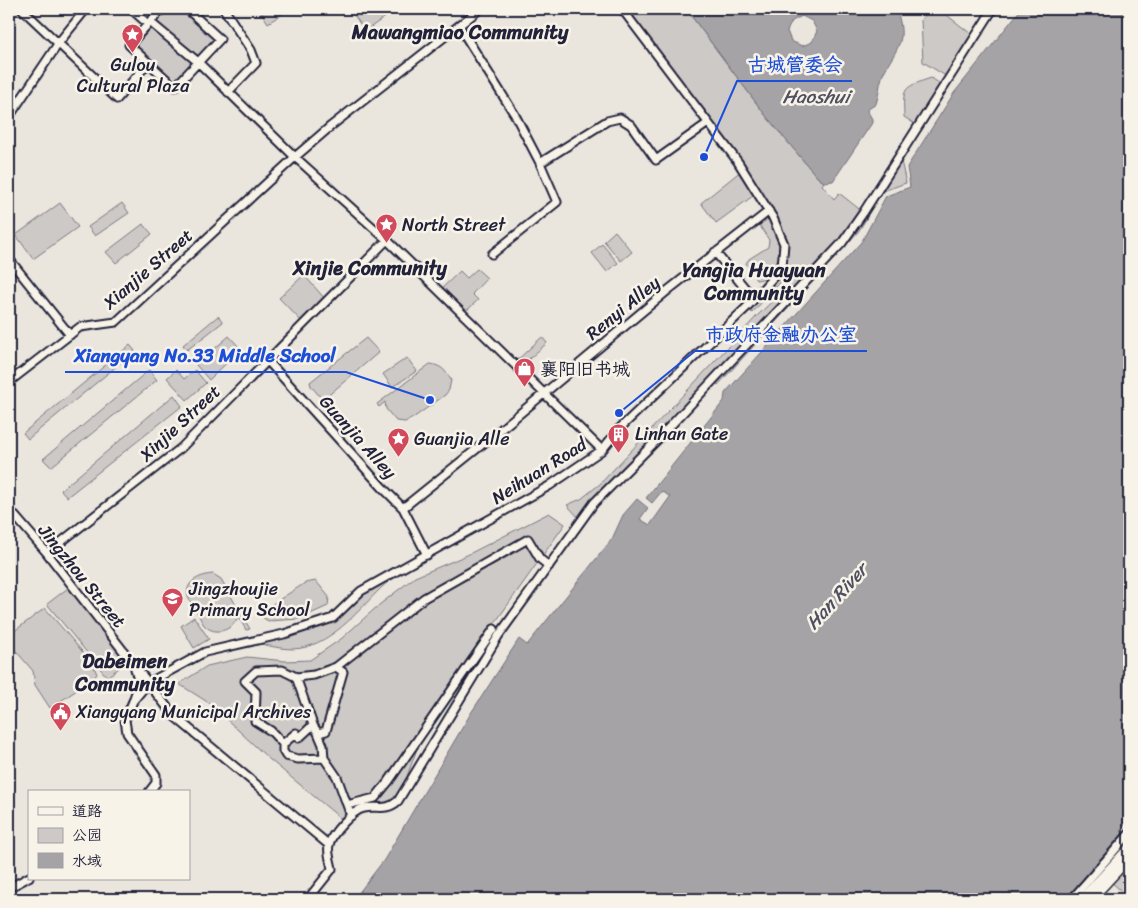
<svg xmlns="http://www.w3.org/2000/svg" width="1138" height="908" font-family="Sriracha,'LXGW WenKai TC',sans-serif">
  <rect width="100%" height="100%" fill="#eae6de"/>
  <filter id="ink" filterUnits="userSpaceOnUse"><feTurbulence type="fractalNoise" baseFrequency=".02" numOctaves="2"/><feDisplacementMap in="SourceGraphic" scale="10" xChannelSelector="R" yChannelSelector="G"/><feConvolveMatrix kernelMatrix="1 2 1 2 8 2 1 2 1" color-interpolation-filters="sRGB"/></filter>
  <g filter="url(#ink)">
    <path fill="#cdc9c6" stroke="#787680" d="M162,9h25l33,30 -45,48 -46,-42z
      M259,9h22l3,4 -16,10z
      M350,9h47l-32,22z
      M622,9h64l80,107 52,62 6,4 -2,3 12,14 5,-6 29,23 -10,16 -140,153 -5,-4 -134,137 -12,-13 14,-6 19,-15 156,-167 41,-40 -7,-5 -38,41 -5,-6 35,-41 2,-22 -27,-51 -41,30 -15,-20 41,-33z
      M930,9h9l36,28 -26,41 -26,-16 -2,-42z
      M931,78l13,8 -26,40 -14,-9c-1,-30 -2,-29 27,-39z
      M901,161l5,22 -23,8z
      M60,203l18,24 -45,32 -17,-24z
      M122,203l7,10 -34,23 -7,-9z
      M768,217l3,2c7,19 14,32 1,50 -4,6 -8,11 -16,11l-10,-17 3,-4 19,-12 1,-7 -9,-14 2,-5z
      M143,224l9,10 -36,29 -10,-11z
      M615,231l17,21 -11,9 -17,-20z
      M602,244l16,19 -11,9 -15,-19z
      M477,269l10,9 -15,16 6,6 -15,14 -24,-23 21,-20 7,7z
      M304,275l22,25 -22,24 -25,-26z
      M218,316l5,6 -36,28 -4,-5z
      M229,336l12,13 -32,31 -13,-15z
      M542,337l5,6 -28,25 -5,-5z
      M366,338l13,14 -55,47h-2l-11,-13 -1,-4z
      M130,345l5,6 -107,88 -5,-6z
      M407,358l10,13 -25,16 -9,-13z
      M430,364c11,1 16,7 21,16l-2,10 -4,5 -32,23 -8,4 -9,-1 -10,-12 -1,-7 -6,5 -2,-3z
      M149,370l8,10 -106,87 -8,-8z
      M176,370l8,9 11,-9 11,13 -19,17 -20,-22z
      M174,395l8,11 -115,91 -6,-7z
      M549,513l16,11 -136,192 -31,85 -7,5 -28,2 -18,14 -76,-63 -60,-56 -30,-19 28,-18 40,-9 38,4 25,-1 31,-21 38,-34 36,-28 52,-22z
      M213,574l8,5 29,50 -4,1 -8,-14c-4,14 -23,21 -34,9 -3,-4 -5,-10 -8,-14 -2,-4 -6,-9 -8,-14 -4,-16 13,-22 25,-23z
      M400,574c-6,4 -13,8 -19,14 -22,22 -44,50 -75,59 -16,5 -35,-1 -50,-4l67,-16 19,-11 16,-19 8,-8z
      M316,581l13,16 -1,9 -29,13 -31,2 -11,-7 48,-31z
      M72,585l58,75 -23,17 -60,-73z
      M45,608l48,56 4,10 -5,6 -42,28 -15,-23 -2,-14 -22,-26 -2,1v-11z
      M194,617l15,22 -15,9 -13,-22z
      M1129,858v40l-20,-18z"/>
    <path fill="#a6a3a6" stroke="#716f7b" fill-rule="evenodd" d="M686,9h211c2,9 5,18 4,28 -2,14 -14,26 -19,40 -3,9 -3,18 -6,27l-9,6 5,9v4l-39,58 -9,1 -6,-4 -17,-20 -35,-42zM802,16l10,5 5,10 -5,11 -10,4 -11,-5 -4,-10 5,-10z
      M1021,9h108v812l-8,8 2,6 -53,64h-716l30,-39 87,-147 48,-74 8,6 85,-106 11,-24 14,-16 11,9 -8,11 10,6 20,-28 -8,-6 -10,12 -6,-5 78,-97 1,-8 137,-152 24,-45 24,-9 -3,-20 47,-74z"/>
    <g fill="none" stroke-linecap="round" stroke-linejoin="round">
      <defs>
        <path id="minor" d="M22,9l95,90 31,-36
          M131,9l17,15
          M162,9l-33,36 46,42 45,-48 -33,-30
          M224,9l27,41 5,13 -28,29
          M150,22l48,40 97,95 92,83 215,210
          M459,26l56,89 25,48 67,-42 13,-3 11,7 25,35 52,-37
          M9,117l51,-76 26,-32
          M715,252l39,47
          M492,254l65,-52 -17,-39
          M9,259l61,76
          M267,360l115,127 21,21 91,-73 173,-144 102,-80
          M9,382l71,-55 36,-5 179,-165 36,-31 149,-117
          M403,508l24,47
          M9,509l38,44 127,163 155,129
          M47,553l134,-105 206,-208
          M296,677l18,-2 22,-8 88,-69 104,-59 12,20 9,7
          M134,698l5,-14 -4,-15
          M313,725l-14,13 -3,-5 -13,11 -12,-13 -16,-10 1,-29 -11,-11 11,-10 26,-1 14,7 17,48 5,8 8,-2 17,-59 -7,-5
          M318,733l5,12 1,13 13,19 14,39
          M283,744v7l3,5 12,3 26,-1
          M149,792l7,-9v-8l-29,-42 -2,-13 8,-19 15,-18 57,-31 79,-18 49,-16 28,-27 188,-105 53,-36 17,-21 128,-122 35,-40 2,-23 -11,-26 -35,-56 -116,-153
          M347,805l28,-7 14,-17 105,-152
          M9,888l20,-11
          M308,899l24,-30c-1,-7 -5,-17 -3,-24 2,-11 24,-35 35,-37 14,-3 21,4 34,-7l101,-166 95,-132 65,-65 183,-195 21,-30 130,-204
          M1072,899l57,-65"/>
        <path id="major" d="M1082,899l47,-51
          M1091,899l38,-41"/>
      </defs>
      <use href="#minor" stroke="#22223b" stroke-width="11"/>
      <use href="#major" stroke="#22223b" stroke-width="12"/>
      <use href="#minor" stroke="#f7f3e8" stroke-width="7"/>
      <use href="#major" stroke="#f7f3e8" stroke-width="9"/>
    </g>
  </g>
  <defs>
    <symbol id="sight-pin" viewBox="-11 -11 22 30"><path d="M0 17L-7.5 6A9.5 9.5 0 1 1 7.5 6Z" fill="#d1495b" stroke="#f7f3e8"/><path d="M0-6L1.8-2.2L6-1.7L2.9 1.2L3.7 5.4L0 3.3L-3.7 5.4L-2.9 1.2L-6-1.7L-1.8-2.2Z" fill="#fff"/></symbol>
    <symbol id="shop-pin" viewBox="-11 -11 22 30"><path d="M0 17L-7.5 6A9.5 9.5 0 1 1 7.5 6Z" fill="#d1495b" stroke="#f7f3e8"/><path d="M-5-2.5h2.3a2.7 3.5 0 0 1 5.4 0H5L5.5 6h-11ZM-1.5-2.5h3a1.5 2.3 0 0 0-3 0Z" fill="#fff"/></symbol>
    <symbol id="building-pin" viewBox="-11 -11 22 30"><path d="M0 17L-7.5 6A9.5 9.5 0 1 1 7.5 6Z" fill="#d1495b" stroke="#f7f3e8"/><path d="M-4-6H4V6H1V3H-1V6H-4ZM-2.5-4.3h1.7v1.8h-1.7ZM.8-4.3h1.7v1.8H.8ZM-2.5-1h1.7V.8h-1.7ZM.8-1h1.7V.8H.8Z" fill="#fff"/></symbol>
    <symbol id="school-pin" viewBox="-11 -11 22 30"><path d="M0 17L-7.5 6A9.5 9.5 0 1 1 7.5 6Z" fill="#d1495b" stroke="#f7f3e8"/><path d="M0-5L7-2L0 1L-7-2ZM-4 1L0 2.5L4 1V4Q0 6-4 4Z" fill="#fff"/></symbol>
    <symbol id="civic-pin" viewBox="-11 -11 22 30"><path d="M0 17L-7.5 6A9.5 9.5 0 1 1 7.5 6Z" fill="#d1495b" stroke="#f7f3e8"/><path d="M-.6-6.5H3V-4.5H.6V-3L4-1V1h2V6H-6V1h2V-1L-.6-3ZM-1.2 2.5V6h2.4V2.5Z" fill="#fff"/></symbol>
  </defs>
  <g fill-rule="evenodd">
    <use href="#sight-pin" x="120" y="22" width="25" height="34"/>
    <use href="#sight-pin" x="374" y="212" width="25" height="34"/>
    <use href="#shop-pin" x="512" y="356" width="25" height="34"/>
    <use href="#building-pin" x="606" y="422" width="25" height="34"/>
    <use href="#sight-pin" x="386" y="426" width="25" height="34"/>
    <use href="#school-pin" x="160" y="586" width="25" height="34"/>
    <use href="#civic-pin" x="48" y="700" width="25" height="34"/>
  </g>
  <g text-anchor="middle" stroke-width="5" stroke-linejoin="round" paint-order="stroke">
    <g font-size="18" fill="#22223b" stroke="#f7f3e8" text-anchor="start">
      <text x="133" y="71" text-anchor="middle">Gulou<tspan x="133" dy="21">Cultural Plaza</tspan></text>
      <text x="402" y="231">North Street</text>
      <text x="540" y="375">襄阳旧书城</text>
      <text x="635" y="440">Linhan Gate</text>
      <text x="414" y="445">Guanjia Alle</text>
      <text x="189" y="595">Jingzhoujie<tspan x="189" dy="21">Primary School</tspan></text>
      <text x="76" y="718">Xiangyang Municipal Archives</text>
    </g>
    <g font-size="18" fill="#22223b" stroke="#f7f3e8">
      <text transform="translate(148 269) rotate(-41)" y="6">Xianjie Street</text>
      <text transform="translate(623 308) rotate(-39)" y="6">Renyi Alley</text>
      <text transform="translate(180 423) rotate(-43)" y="6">Xinjie Street</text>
      <text transform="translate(358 437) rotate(48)" y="6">Guanjia Alley</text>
      <text transform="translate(539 471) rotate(-32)" y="6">Neihuan Road</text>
      <text transform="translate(82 576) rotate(51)" y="6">Jingzhou Street</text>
    </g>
    <g font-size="19" font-style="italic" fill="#504f60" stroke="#f7f3e8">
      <text x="816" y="103">Haoshui</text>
      <text transform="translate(836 596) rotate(-48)" y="7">Han River</text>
    </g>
    <g font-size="20" font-weight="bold" fill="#22223b" stroke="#f7f3e8">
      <text x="460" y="39">Mawangmiao Community</text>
      <text x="370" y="275">Xinjie Community</text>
      <text x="754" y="277">Yangjia Huayuan<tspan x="754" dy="23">Community</tspan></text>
      <text x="125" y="668">Dabeimen<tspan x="125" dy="23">Community</tspan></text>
    </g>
  </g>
  <path fill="none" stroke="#1d4ed8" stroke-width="2" d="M704 157L737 81H852M619 413L695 351H867M430 400L346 372H65"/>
  <g fill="#1d4ed8" stroke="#f7f3e8" stroke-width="2">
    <circle cx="704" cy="157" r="5"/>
    <circle cx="619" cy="413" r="5"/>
    <circle cx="430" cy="400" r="5"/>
  </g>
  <g font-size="19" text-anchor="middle" font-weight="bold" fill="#1d4ed8" stroke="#f7f3e8" stroke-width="5" stroke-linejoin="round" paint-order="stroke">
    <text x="795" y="71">古城管委会</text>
    <text x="781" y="341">市政府金融办公室</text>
    <text x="205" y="362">Xiangyang No.33 Middle School</text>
  </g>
  <rect width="1138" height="908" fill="none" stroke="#f7f3e8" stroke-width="30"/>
  <rect x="15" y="15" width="1108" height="878" fill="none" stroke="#22223b" stroke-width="2" filter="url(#ink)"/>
  <rect x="28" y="790" width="162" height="90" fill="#f7f3e8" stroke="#a29fa3"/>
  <rect x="38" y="807" width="25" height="8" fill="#f7f3e8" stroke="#a29fa3"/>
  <text x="72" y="816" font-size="15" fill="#22223b">道路</text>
  <rect x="38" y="828" width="25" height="15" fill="#cdc9c6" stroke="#a29fa3"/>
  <text x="72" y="840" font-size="15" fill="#22223b">公园</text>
  <rect x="38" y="853" width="25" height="15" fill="#a6a3a6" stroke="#a29fa3"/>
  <text x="72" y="866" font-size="15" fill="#22223b">水域</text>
</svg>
